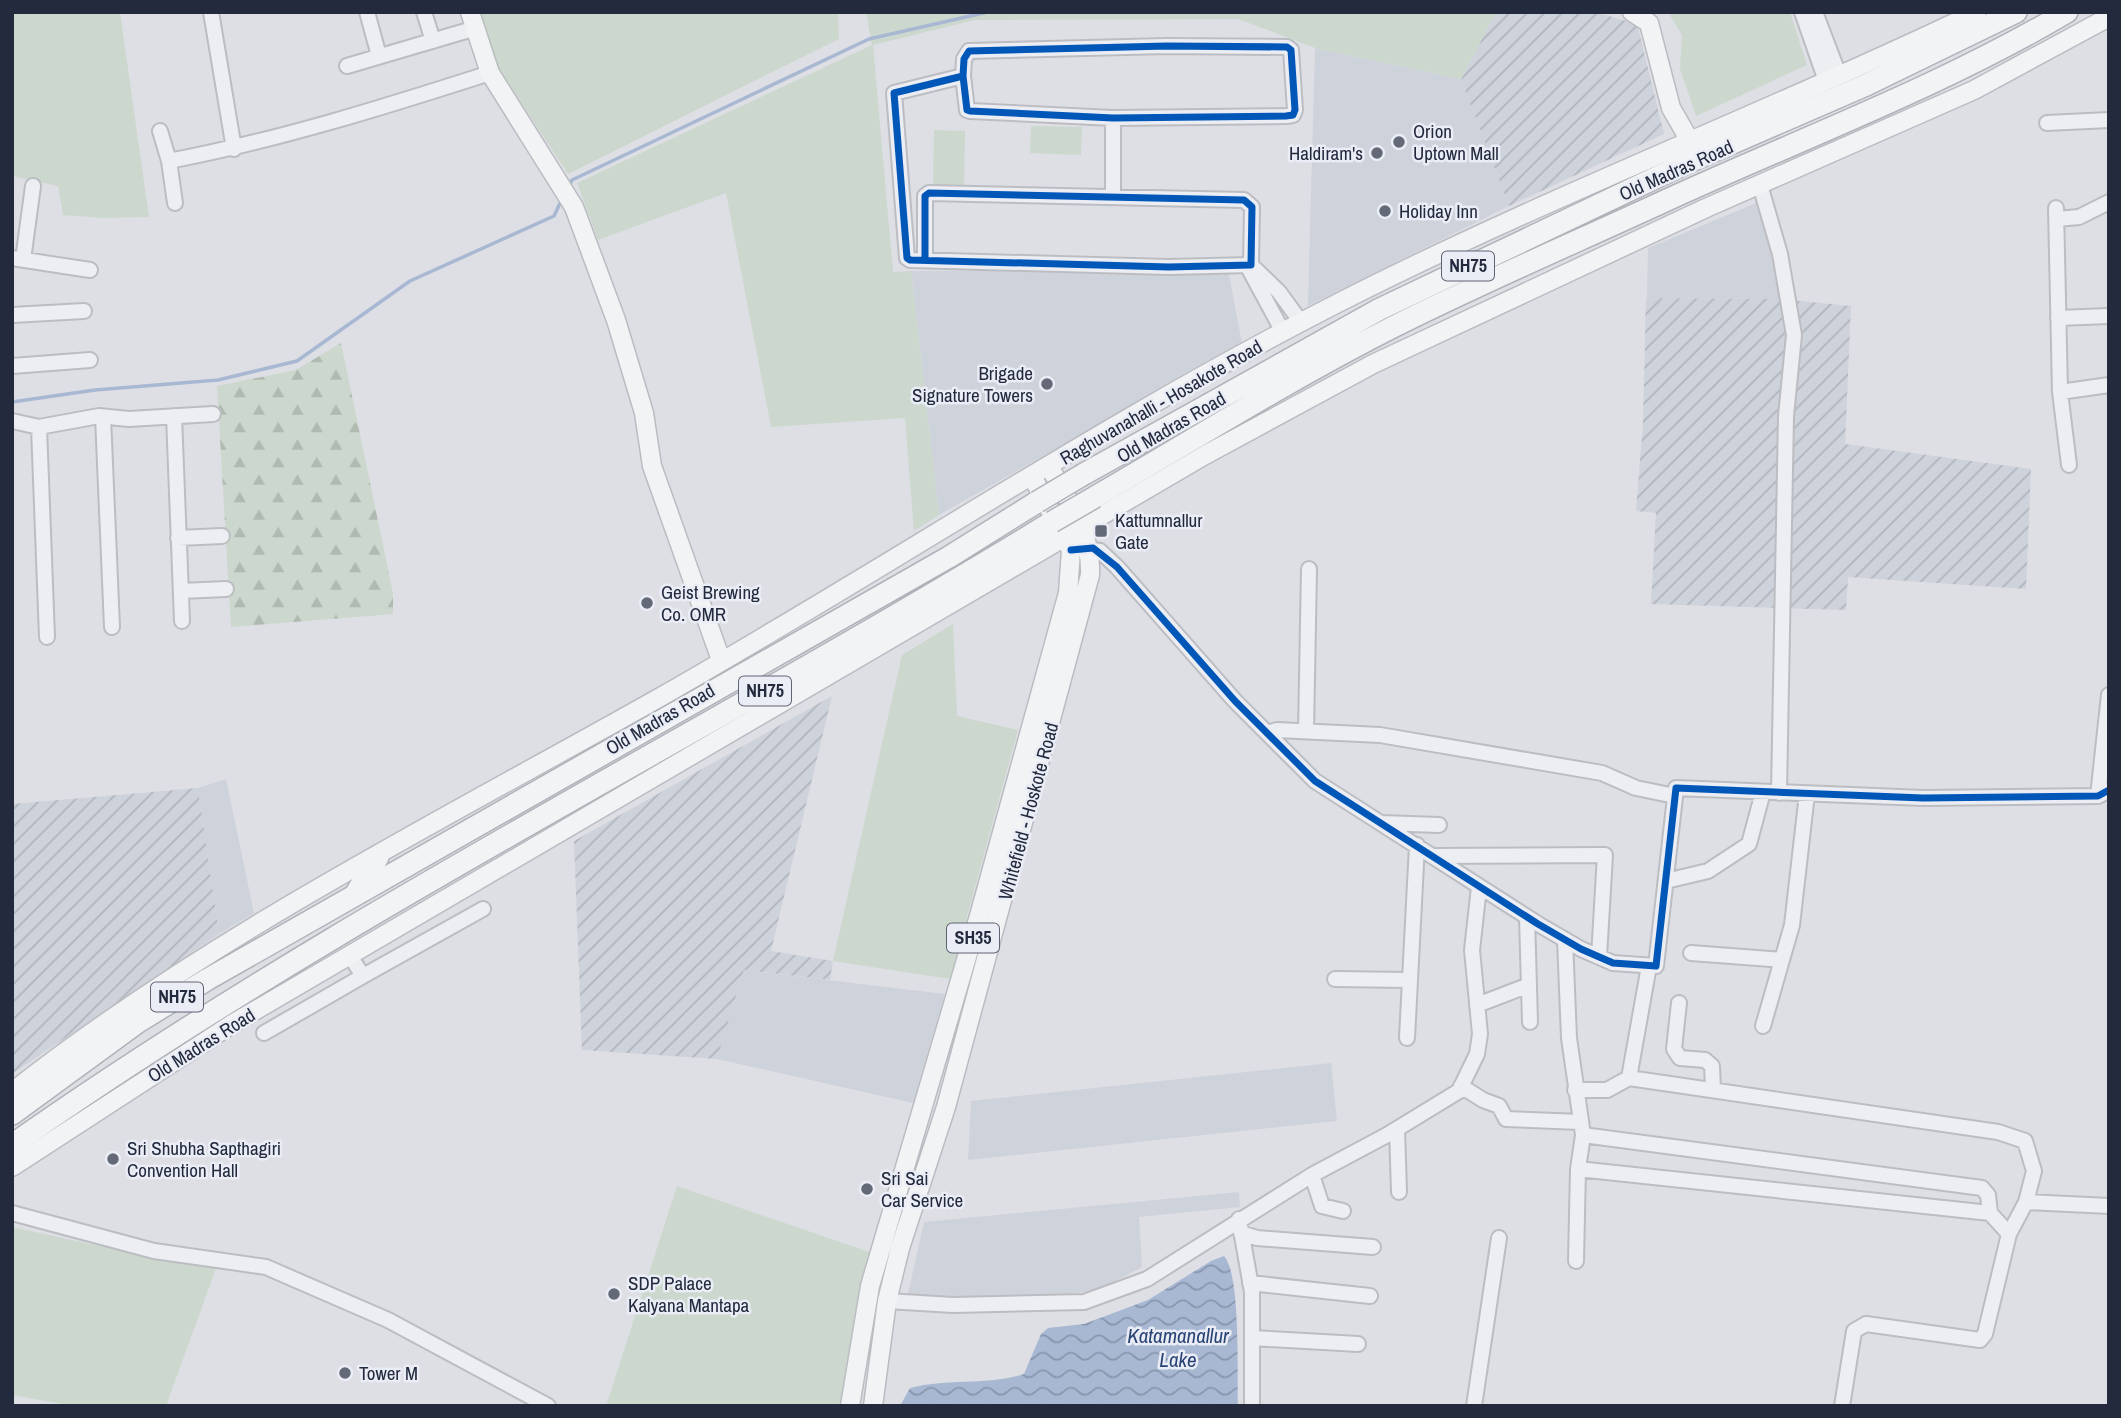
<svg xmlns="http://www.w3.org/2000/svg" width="2121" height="1418" font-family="'Archivo Narrow',sans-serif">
  <defs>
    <pattern id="industrial-furrows" width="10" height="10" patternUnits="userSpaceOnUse" patternTransform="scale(1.75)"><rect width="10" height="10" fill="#ced2db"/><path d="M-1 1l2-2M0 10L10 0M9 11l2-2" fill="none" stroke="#b1b4bd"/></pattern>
    <pattern id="forest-firs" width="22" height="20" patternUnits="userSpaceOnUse" patternTransform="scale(1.75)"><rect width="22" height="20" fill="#ccd8cd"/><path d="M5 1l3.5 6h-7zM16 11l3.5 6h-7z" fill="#afbab1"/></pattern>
    <pattern id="water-waves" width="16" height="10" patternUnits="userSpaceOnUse" patternTransform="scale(1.75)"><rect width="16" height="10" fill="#a8b8d3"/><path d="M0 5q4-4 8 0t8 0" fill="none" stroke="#8896ad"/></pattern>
  </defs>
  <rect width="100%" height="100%" fill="#dedfe4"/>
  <path fill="#ced2db" d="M1315,48l146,31 48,127 -201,100z
    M1761,201l18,98 -132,-1 1,-50z
    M1228,270l14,73 -303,172 -28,-244z
    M226,779l28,134 -35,21 -21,-146z
    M744,970l201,24 -32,109 -196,-44z
    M1331,1063l6,58 -369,39 3,-59z
    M1239,1192l1,15 -101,10 3,50 -43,23 -48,6 -144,2 17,-76z"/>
  <path fill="url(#industrial-furrows)" d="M1496,12h99l42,12 27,110 -155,72 -48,-127z
    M1646,298l133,1 72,7 -6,138 186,25 -5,120 -178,-12 -2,33 -195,-6 5,-91 -20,-2 7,-88z
    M832,696l-61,255 62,10 -3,19 -86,-10 -27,89 -135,-9 -8,-209z
    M198,788l21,146 -207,140v-270z"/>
  <path fill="#ccd8cd" d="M12,12h108l29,205 -47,1 -39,-3 -5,-29 -46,-10z
    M480,12h358l1,27 -271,135 -69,-105z
    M866,12h630l-35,67 -146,-31 -77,-29 -263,1 -102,25 20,227 18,-1 28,244 -25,16 -9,-113 -134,9 -45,-234 -128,47 -21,-57 295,-138z
    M1668,12h122l17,53 -111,51 -16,-47 2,-34z
    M1031,126l51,1 -1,28 -51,-2z
    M934,130l31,1 -1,55h-31z
    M953,624l4,92 61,14 -68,249 -117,-18 69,-306z
    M677,1186l198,68 -32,152h-237z
    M12,1227l115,25 90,14 -51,140h-92l-62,-11z"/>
  <path fill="url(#forest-firs)" d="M341,343l52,250v21l-162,13 -14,-241 79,-16z"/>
  <path fill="url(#water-waves)" d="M1224,1256c17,18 13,120 14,150h-338l10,-18c38,-10 77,-2 114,-14l17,-40 7,-6 36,-4 64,-24 63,-39z"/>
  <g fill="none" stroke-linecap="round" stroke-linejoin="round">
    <path stroke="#a8b8d3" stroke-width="3.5" d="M569,186l3,-6 297,-141 119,-27
      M12,402l83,-12 123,-10 79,-19 113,-80 144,-65 8,-17"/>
    <defs>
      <path id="minor" d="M211,12l23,137
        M367,12l12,44
        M424,12l9,29
        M1802,12l24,69
        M1815,12l24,63
        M347,66l129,-38
        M1113,118v79
        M2047,123l62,-3
        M160,131l9,30 6,42
        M169,161c110,-21 215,-54 321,-88
        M1760,185l20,69 14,81 -8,81 -7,377
        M2056,208l4,184 9,73
        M2057,219l22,-2 30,-15
        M12,258l78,12
        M23,260l10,-74
        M925,260v-64l4,-3 315,7 8,7 -1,58 -82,2 -259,-7 -3,-2 -13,-165 69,-17 1,-17 5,-8 198,-5 120,1 4,3 4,60 -2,5 -7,1 -173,2 -143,-7 -3,-1 -4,-34
        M1251,265l28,27 22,30
        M1249,269l34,63
        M12,315l72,-4
        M2058,318l51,-2
        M12,366l78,-6
        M2060,392l49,-7
        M174,416l8,205
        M103,417l9,210
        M12,421l27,6 60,-11 30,3 84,-5
        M39,427l8,210
        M178,538l44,-2
        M1079,548l21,3 17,16 118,134 80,80 223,143 43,25 32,14 43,3 20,-178 247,10 175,-2 11,-6
        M181,591l45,-2
        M1306,731l3,-162
        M1267,733l10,-3 103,5 222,38 34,15 39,8
        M2098,796l11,-101
        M1381,823l58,2
        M1434,856l171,-1 -6,102
        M1666,881l42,-10 41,-27 14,-52
        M1527,917l3,105
        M1565,940l4,98 14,97 -5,34 -2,92
        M1691,953l91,7
        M350,956l13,20 120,-67
        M1649,966l-20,112 369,54 27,9 9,30 -8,31 83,4
        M1335,979l73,1
        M1679,1003l-5,46 6,9 25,2 7,6 1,24
        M1477,1005l52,-20
        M1763,1026l29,-101 15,-131
        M264,1033l99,-57
        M1407,1038l10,-193
        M1461,1086l22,14 16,6 7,13 75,3
        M1575,1090h32l22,-12
        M1397,1129l2,63
        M1583,1135l399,53 6,7 2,18 19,21
        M1578,1169l412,44
        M1312,1175l10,31 21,5
        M12,1213l142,38 112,16 122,53 160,86
        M1239,1219l13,73v114
        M1241,1233l16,5 116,9
        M1250,1283l120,13
        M887,1301l66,4 131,-3 63,-23 165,-104 75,-40 72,-44 18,-37 3,-20 -8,-84 7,-63
        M1252,1338l106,6
        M1474,1406l25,-168
        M1842,1406l12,-75 12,-7 114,16 5,-6 24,-100 17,-32"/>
      <path id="major" d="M470,12l20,61 84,134 42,113 28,93 8,53 69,194
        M1632,12l17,11 22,85 19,33
        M12,1092c198,-156 427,-270 645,-393 229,-130 449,-278 683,-397 208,-106 427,-189 637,-290
        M12,1167l220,-143 973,-569 168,-91 333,-156 268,-118 135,-73
        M850,1406l20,-120 109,-370 89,-323 3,-43 -39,-74
        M873,1406l14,-105 13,-53 46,-141 144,-532c2,-42 -21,-73 -41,-109"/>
      <path id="highway" d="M1084,474l296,-165 311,-148 175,-76 150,-73
        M1095,497c98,-57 194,-117 294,-168 91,-46 185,-86 278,-129 133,-61 273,-113 400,-188
        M355,895l23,-38
        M12,1114l126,-92 70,-43 741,-422 88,-55
        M12,1145c331,-233 696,-412 1040,-623"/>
    </defs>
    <use href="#minor" stroke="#bcbdc2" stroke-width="18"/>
    <use href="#major" stroke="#babcc2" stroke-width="21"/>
    <use href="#highway" stroke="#b0b2b9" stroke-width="24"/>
    <use href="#minor" stroke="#edeef1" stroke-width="14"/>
    <use href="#major" stroke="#f2f3f5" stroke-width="18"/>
    <use href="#highway" stroke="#f2f3f5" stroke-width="21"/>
    <defs>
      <path id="highway-bridge" d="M1037,502l47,-28
        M1052,522l43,-25"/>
    </defs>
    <use href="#highway-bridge" stroke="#b0b2b9" stroke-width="24" stroke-linecap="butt"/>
    <use href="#highway-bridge" stroke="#f2f3f5" stroke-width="21"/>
    <defs>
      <path id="cycleway" d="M925,260v-64l4,-3 315,7 8,7 -1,58 -82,2 -259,-7 -3,-2 -13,-165 69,-17 1,-17 5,-8 198,-5 120,1 4,3 4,60 -2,5 -7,1 -173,2 -143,-7 -3,-1 -4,-34
        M1071,550l22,-2 24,19 118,134 80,80 223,143 43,25 32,14 43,3 20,-178 247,10 175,-2 11,-6"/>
    </defs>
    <use href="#cycleway" stroke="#eaedf5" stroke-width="11"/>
    <use href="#cycleway" stroke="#0057b8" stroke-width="7"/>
  </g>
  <g fill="#646978" stroke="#eaedf5" stroke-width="2.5">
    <circle cx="1399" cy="142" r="7"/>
    <circle cx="1377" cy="153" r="7"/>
    <circle cx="1385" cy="211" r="7"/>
    <circle cx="1047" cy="384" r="7"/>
    <rect x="1094" y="524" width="14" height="14" rx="3.5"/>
    <circle cx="647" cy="603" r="7"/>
    <circle cx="113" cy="1159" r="7"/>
    <circle cx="867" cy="1189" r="7"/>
    <circle cx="614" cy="1294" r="7"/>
    <circle cx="345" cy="1373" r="7"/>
  </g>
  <g text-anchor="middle" stroke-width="5" stroke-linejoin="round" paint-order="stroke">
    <g fill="#eaedf5" stroke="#5f6475" stroke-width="2">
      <rect x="1442" y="251.5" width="52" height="29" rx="5"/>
      <rect x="739" y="676.5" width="52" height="29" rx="5"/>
      <rect x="947" y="923.5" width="52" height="29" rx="5"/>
      <rect x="151" y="982.5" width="52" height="29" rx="5"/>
    </g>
    <g font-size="18" font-weight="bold" fill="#232a3e">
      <text x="1468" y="272">NH75</text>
      <text x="765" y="697">NH75</text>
      <text x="973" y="944">SH35</text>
      <text x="177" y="1003">NH75</text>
    </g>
    <g font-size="19" fill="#232a3e" stroke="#eaedf5" text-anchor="start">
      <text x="1413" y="138">Orion<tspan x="1413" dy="22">Uptown Mall</tspan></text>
      <text x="1363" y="160" text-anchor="end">Haldiram's</text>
      <text x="1399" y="218">Holiday Inn</text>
      <text x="1033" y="380" text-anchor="end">Brigade<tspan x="1033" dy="22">Signature Towers</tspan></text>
      <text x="1115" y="527">Kattumnallur<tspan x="1115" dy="22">Gate</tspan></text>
      <text x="661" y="599">Geist Brewing<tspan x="661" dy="22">Co. OMR</tspan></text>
      <text x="127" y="1155">Sri Shubha Sapthagiri<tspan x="127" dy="22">Convention Hall</tspan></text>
      <text x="881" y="1185">Sri Sai<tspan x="881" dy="22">Car Service</tspan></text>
      <text x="628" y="1290">SDP Palace<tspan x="628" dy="22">Kalyana Mantapa</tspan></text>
      <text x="359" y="1380">Tower M</text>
    </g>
    <g font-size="19" fill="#232a3e" stroke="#eaedf5">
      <text transform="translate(1676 170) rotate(-24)" y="7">Old Madras Road</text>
      <text transform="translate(1161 402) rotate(-30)" y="7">Raghuvanahalli - Hosakote Road</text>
      <text transform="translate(1171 427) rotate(-30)" y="7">Old Madras Road</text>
      <text transform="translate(660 719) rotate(-30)" y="7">Old Madras Road</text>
      <text transform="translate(1028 811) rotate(-75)" y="7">Whitefield - Hoskote Road</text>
      <text transform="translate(201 1045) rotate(-32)" y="7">Old Madras Road</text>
    </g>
    <g font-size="21" font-style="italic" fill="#2a4476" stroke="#eaedf5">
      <text x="1178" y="1343">Katamanallur<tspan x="1178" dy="24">Lake</tspan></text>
    </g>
  </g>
  <rect width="2121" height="1418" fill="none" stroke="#232a3e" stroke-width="28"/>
</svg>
